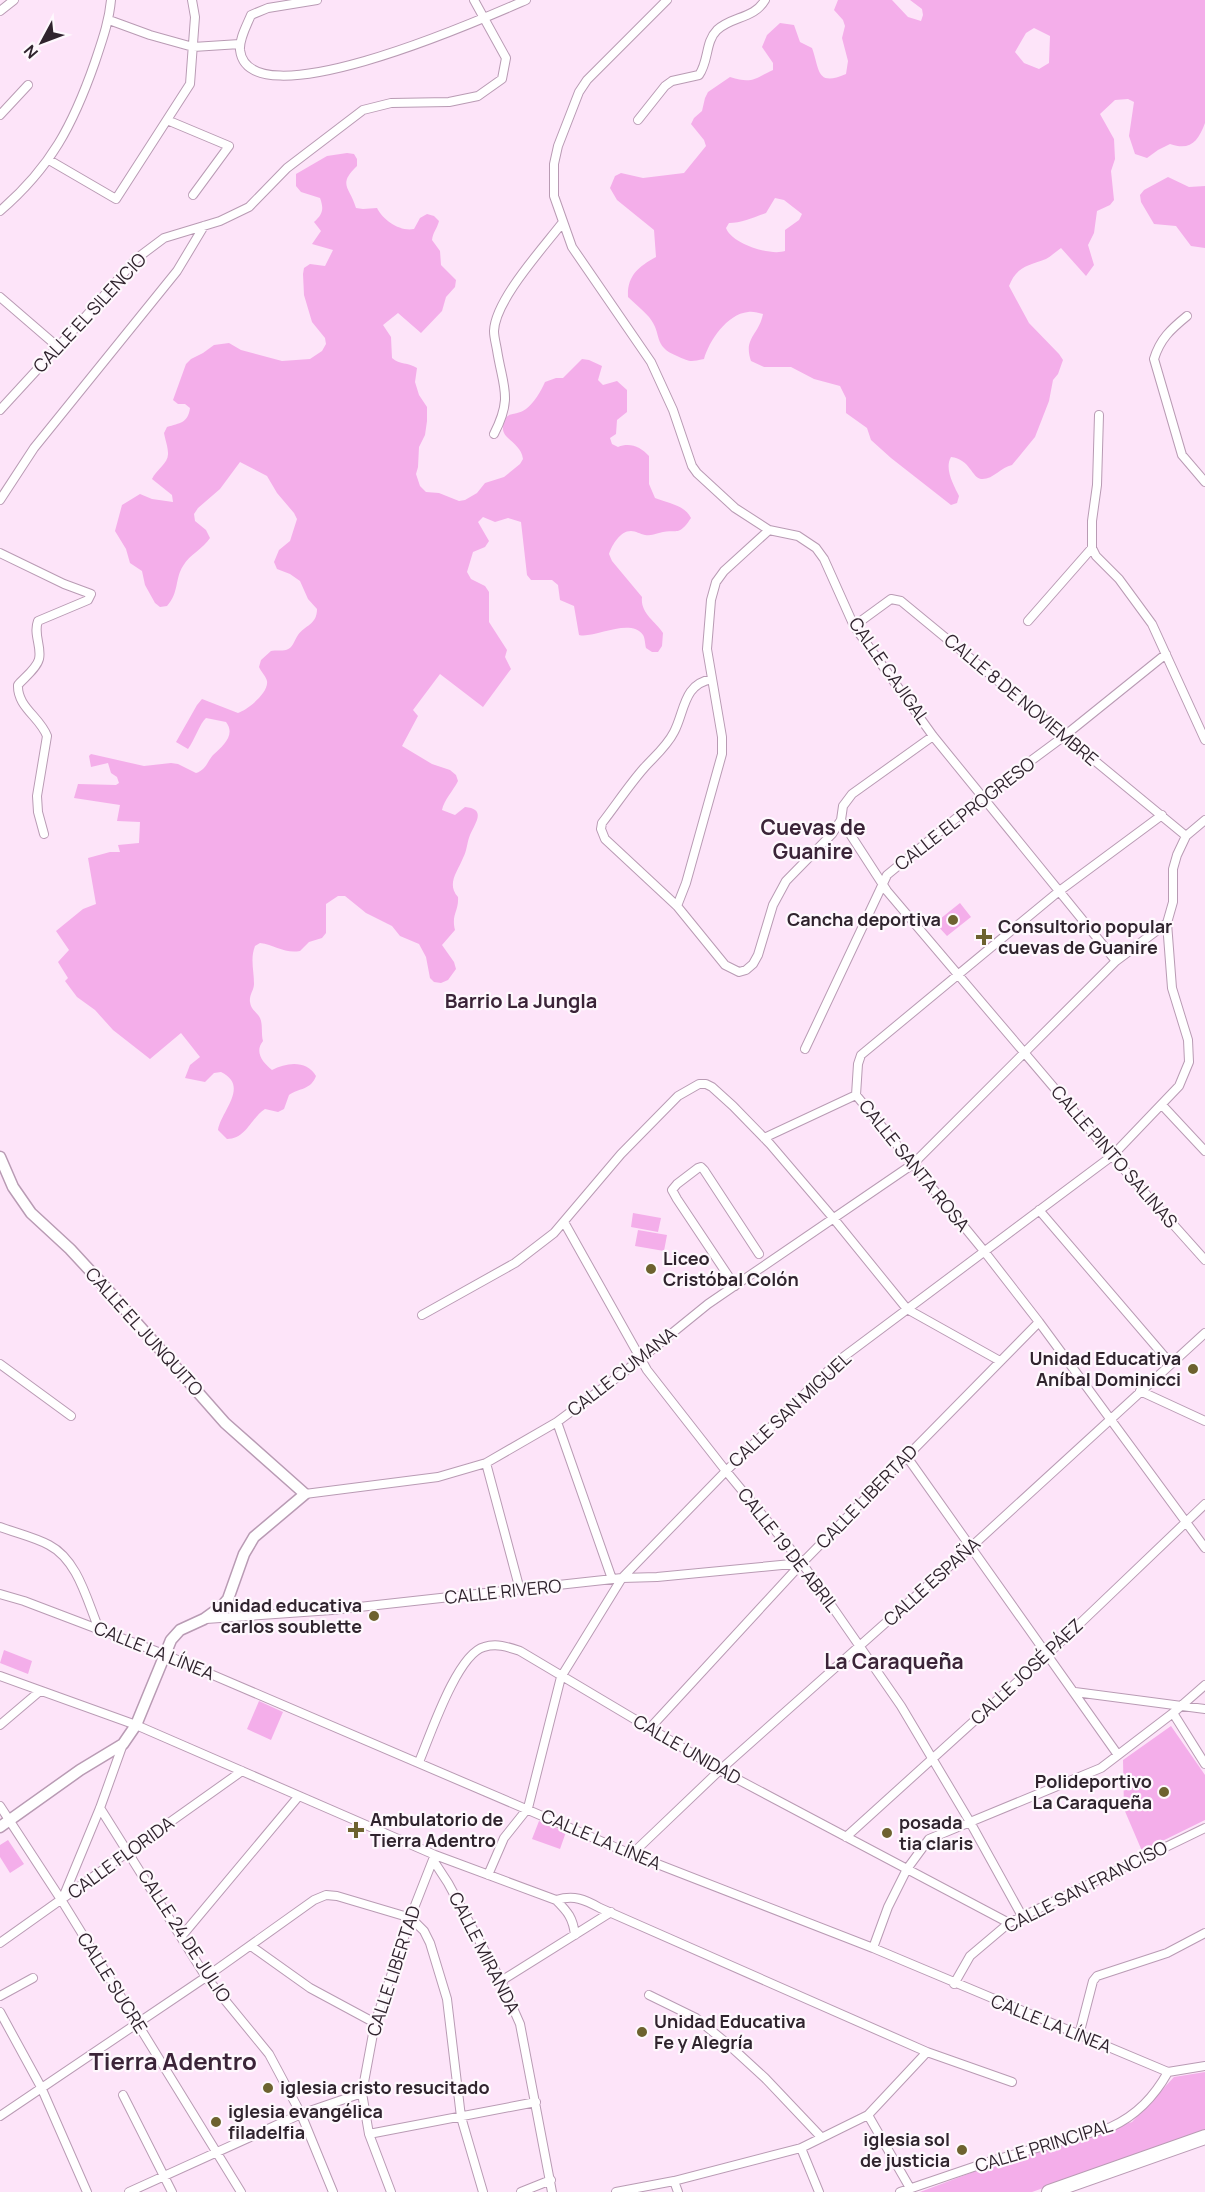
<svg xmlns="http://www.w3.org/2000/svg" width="1205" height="2192" font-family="Manrope,sans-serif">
  <rect width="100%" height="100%" fill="#fde4f9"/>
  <path fill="#f4aeea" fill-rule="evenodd" d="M838,0h54l16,17 13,4 2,-6 -1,-6 -12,-9h295v123c-7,19 -15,28 -35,21l-12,6 -11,8 -12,-4 -6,-18 5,-34 -6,-3 -13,1 -15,14 14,25 1,20 -4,12 3,29 -4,5 -13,6 -3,22 -6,12 6,20 -8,11 -25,-28c-5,4 -10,8 -15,11 -18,7 -29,7 -37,27l20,37 30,31 4,6 -5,14 -5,6 -4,21 -14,36 -23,28c-11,2 -19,15 -31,14 -9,-1 -11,-20 -30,-22 -7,12 3,28 8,39l-2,7 -6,2 -60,-47 -20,-18 -4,-12 -21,-15v-15l-6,-12 -26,-7 -23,-12h-27l-13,-6c-8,-23 8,-26 12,-47 -5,-1 -10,-3 -15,-2 -21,2 -39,29 -44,47 -14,3 -14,3 -27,-3 -25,-10 -14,-22 -28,-39 -6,-7 -14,-13 -21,-20 -1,-21 10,-30 28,-40l-2,-27 -37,-30 -7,-12 5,-12 6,-3 22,5 41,-5 22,-27 -2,-6 -13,-16 3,-6 8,-7 3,-13 3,-6 22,-15c22,7 24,2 43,-7v-7l-11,-16 5,-12 13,-12 14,2 6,17 12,6c8,22 4,39 34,26l2,-13 -6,-23 3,-12 -2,-6 -9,-10zM1034,28l16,8 -1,27 -10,6 -15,-6 -9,-11 11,-19zM775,198l9,2 18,14 -3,6 -14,10v21c-15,5 -53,-7 -59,-23l3,-5c12,0 25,-6 37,-10z
    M347,153l7,1 3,5v7c-20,19 -7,21 -1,42l7,1 14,-1c6,12 23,24 37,21l6,-11 7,-4 7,2 5,5c-2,8 -6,11 -7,19l8,11 1,14 15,15 -1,7 -9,10 -4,14 -21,22 -23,-20 -15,12 8,12 1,21c8,7 16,4 25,10l-2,14 4,13 8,12v14l-2,14 -6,12 -1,20 -2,7 4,12 6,6 13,1 20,8 6,-1 12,-7 8,-10 19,-6 16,-13 3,-5c-2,-16 -21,-20 -20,-31 1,-19 13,-11 23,-19 8,-6 15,-18 19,-27l11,-4h7l19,-19 7,1 13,6 -4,14 5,5 14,-4 10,9v22l-10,8 -1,14 -6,4 2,6 6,3c12,-5 23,0 31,9v28l6,14c12,5 30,7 36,20 -13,20 -15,10 -32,15 -5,1 -8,3 -14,2 -5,-1 -9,-4 -14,-4 -11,0 -19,14 -22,23l3,7 30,36c-2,16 13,24 21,36l-1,13 -4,6h-6l-6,-4c-1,-4 -1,-10 -3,-13 -13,-18 -49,4 -64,0l-5,-29 -14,-6 -2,-15 -6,-5h-21l-4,-5 -6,-53 -13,-4 -13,4 -12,-5 -5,5 11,19 -4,6 -12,5 -6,20 4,7 14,7 4,6v30l18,28 -2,7 6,12 -28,38 -43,-33 -27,36 5,6 -16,30 30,18 18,6 6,5 2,6c-5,10 -14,19 -16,29l13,5 10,-8c22,2 10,16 5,28 -3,7 -3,16 -7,23 -5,13 -17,26 -5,39 1,14 -7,17 -3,33l-13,15 12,17 2,7 -8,11 -7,3 -7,-1 -4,-4 -4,-21 -7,-13 -19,-8 -8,-10 -26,-13 -21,-17h-7l-12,8v29l-4,5 -13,4 -9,9c-15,3 -25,-6 -40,-8l-5,3c-5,13 -1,24 -1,38 0,6 -5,11 -4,18 1,8 7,10 10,16 3,6 1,16 3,23 -9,11 0,22 9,29 15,-8 35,-10 44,6 -5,14 -17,12 -27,19l-5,14 -6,3 -13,-3c-14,9 -19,30 -38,30l-9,-9c3,-19 32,-44 3,-58l-7,1 -9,9 -20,-4 5,-13 10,-8 -19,-24 -31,26 -37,-29 -18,-20 -18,-13 -12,-16 3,-3 -10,-16 11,-12 -13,-19 27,-22 13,-5 -8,-46 22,-6h10l-2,-7 21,-2 1,-21 -23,-1 3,-16 -46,-7 4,-14 38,1 3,-2 -2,-6 -6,-4 -3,-10 -17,4 -2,-11 2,-2 53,12 27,-3 7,1 18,9c10,-3 11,-11 17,-18 10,-9 23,-20 13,-33l-20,-4c-6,5 -12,23 -18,31l-12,-7 21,-37 5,-6 36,14c9,-3 31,-20 29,-32 -1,-5 -6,-9 -8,-14l2,-7 10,-9c4,-1 11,0 15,-1 7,-2 8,-9 12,-15 7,-10 19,-10 19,-26l-9,-10 -8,-18 -10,-7 -13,-5 -3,-7 5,-12 11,-9 7,-22 -3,-6 -17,-20 -10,-17 -27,-14 -20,27 -22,19 -4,6 1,7 11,9 4,8c-7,11 -20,16 -27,28 -8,12 -4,27 -16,40l-7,1 -5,-4 -10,-18 -3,-14 -12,-8 -4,-14 -11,-18 7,-26 18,-11 12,5 21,3 -1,-7 -20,-16c4,-9 17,-16 16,-26 0,-6 -3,-14 -4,-20l3,-6c13,-4 21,-4 23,-19l-5,-4h-7l-5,-4 13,-36 5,-5 12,-6 11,-8 15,-2 12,7 41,11 28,-2 12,-8 4,-7 -1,-6 -13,-16 -8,-27 -1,-21 1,-6 6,-4 15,2 8,-16 -21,-6 9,-13 -7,-9c9,-8 10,-13 6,-24l-19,-6 -5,-6v-12l31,-18z
    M1168,177l21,10 16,-1v62l-14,-2 -15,-20 -22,-2 -13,-22 -1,-7 4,-5z
    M960,903l11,14 -24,19 -12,-13z
    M633,1213l28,5 -3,14 -27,-5z
    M638,1230l29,5 -3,16 -29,-5z
    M4,1650l28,11 -4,13 -28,-11z
    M259,1701l24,11 -12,28 -24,-11z
    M1171,1726l34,49v45l-63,31 -18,-42 -1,-49z
    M539,1821l27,11 -6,17 -28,-10z
    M8,1840l16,24 -14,9 -10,-16v-12z
    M1205,2072v58l-173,62h-112l77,-29 135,-41 42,-45z"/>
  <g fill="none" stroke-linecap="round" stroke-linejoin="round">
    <defs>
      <path id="minor" d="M317,0l-49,8 -17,7c-4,10 -12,24 -11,35 9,74 249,-34 286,-50
        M667,0l-80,80 -8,12 -21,54 -4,18v32l18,51 79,115 22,48 19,56 5,7 38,35 34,22 29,6 18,12 8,11 30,67 79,110 183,225
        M0,11l14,-11
        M109,20l41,15 43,12 47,-3
        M0,115l28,-30
        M167,120l62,26 -36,49
        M638,120l27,-34 7,-5 27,-6c10,-14 6,-33 18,-45 15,-14 37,-11 48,-30
        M49,160l67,39 74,-115 5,-67 -3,-17
        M0,211c51,-44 73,-86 95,-149 7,-21 14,-40 16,-62
        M0,297l58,50
        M1187,316c-16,13 -27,23 -33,43l28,96 23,27
        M0,410l79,-86 57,-65 28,-21 56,-17 29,-14 38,-39 76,-58 28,-7 58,-1 29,-6 24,-17 4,-21 -32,-58
        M1099,415l-2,70 -5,36v27l4,8 23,23 33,45 53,116
        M494,434c19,-37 9,-46 3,-84 -1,-6 -3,-13 -3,-19 1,-31 50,-84 69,-109
        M0,500l34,-52 143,-177 27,-45
        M0,553l64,31 27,10 -3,6 -50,21c-5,13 4,26 1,38 -2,9 -15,19 -21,26 -1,22 22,32 29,51l-10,60 1,16 6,22
        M1028,621l64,-73
        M854,626l37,-27 10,2 285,235
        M712,679c-29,5 -27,32 -38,53 -7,14 -19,24 -30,36 -15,17 -28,37 -42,55l-1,6 4,10 72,67 48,59 14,7 7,-2 7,-6 5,-9 15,-50 13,-24 46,-47 9,-14 2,-14 9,-12 81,-58
        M1162,815l-104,77 -197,163 -3,9 -2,31 128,156 55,71 166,226
        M841,820l46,71 225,265 93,104
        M677,906l9,-23 36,-129v-17l-15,-88 4,-49 5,-18 8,-11 45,-41
        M805,1049l82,-174 95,-78 81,-60 103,-83
        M1162,1105l43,46
        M764,1138l92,-43
        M1039,1210l132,154
        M564,1222l83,148 79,101 76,92 99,143 69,116 52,94
        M735,1286l-58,-87 -5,-9 5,-6 21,-16 3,-1 3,3 55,84
        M422,1315l93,-52 39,-30 67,-79 57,-58 21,-12h7l6,3 21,19 37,38 64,75 73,90 93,52
        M0,1364l71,52
        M1140,1391l65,30
        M557,1422l55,157
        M907,1457l211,298
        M486,1463l34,127
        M305,1494l133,-17 48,-14 71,-41 66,-49 85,-69 205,-140 203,-203 51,-38 6,-21v-33l4,-14 9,-19 19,-16
        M0,1527c16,6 34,10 49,18 29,15 38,56 50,84
        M0,1594l24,7 142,54 458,196 249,97 295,124 37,-6
        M206,1619l126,-9 290,-32 35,-1 145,-14
        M0,1676l136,49 299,130 121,45c12,12 17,18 19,35
        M1075,1692l130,17
        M1173,1713l32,51
        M0,1725l40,-34
        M650,1728l152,-165 237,-241
        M419,1762c11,-26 38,-108 65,-115 13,-4 24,0 36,4l200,119 289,153
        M0,1806l62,95 179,291
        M100,1808l106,169 63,77 32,60 32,78
        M846,1837l202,-183 157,-150
        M632,1854l88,-84 251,-223 234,-214
        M433,1860l15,23 53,98 19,43 32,168
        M488,1875l16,-37 24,-30 33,-131 61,-99 104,-107 112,-110 274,-205 67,-70 10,-24 -1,-22 -16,-52 -5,-65
        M62,1900l38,-92 23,-64
        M556,1900c18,-5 28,-1 44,8l327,144
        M181,1937l117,-140
        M0,1943l242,-172
        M251,1946l59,42 65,35
        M873,1948l15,-41 19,-38 22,-30 172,-71 72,-55 32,-28
        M501,1981l110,-69
        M954,1984l16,-28 39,-33 196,-95
        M649,1995l47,23 33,27 36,33 56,59
        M0,1996l33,-18
        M0,2012l41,75 46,105
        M1079,2035l14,-54 4,-5 70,-23 38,-20
        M123,2095l49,97
        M868,2115l42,73
        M0,2116l206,-139 108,-77 12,-5 11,1 74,22 13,13 6,12 17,56 14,118 22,75
        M369,2134l167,-32
        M801,2148l18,44
        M674,2181l4,11
        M129,2192l172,-78 61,-21
        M391,2192l-22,-58 -7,-41 13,-70 39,-115 20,-51
        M521,2192l30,-12
        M616,2192l58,-11 127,-33 67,-33 59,-63 85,30
        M900,2192l91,-31 120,-34c26,-12 43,-30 57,-55"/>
      <path id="tertiary" d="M0,1157l13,30 18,26 39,36 36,39 119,135 80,71 -51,43 -10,17 -16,45 -6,7 -18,13 -24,11 -9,10 -35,85 -13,19 -43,26 -80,57"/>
      <path id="trunk" d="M1049,2192l156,-55"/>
    </defs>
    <use href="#minor" stroke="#b99bb4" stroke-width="10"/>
    <use href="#tertiary" stroke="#b99bb4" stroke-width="13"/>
    <use href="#trunk" stroke="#b99bb4" stroke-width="16"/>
    <use href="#minor" stroke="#fff" stroke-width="8"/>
    <use href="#tertiary" stroke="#fff" stroke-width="10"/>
    <use href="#trunk" stroke="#fff" stroke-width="14"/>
  </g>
  <g fill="#6d622f" stroke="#fef8fd" stroke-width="2">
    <circle cx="953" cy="920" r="6"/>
    <path d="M981 928h6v6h6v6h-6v6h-6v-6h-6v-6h6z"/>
    <circle cx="651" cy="1269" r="6"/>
    <circle cx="1193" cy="1369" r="6"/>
    <circle cx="374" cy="1616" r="6"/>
    <circle cx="1164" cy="1792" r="6"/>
    <path d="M353 1821h6v6h6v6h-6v6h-6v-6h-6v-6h6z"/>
    <circle cx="887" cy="1833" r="6"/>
    <circle cx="642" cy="2032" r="6"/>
    <circle cx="268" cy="2088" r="6"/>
    <circle cx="216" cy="2122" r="6"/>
    <circle cx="962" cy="2150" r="6"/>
  </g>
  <g text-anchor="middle" stroke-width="4.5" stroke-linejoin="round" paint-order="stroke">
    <g font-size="18" fill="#30242e" stroke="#fef8fd">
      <text transform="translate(90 313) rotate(-47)" y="6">CALLE EL SILENCIO</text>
      <text transform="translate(889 671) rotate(55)" y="6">CALLE CAJIGAL</text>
      <text transform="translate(1021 700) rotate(40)" y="6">CALLE 8 DE NOVIEMBRE</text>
      <text transform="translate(965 814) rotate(-38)" y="6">CALLE EL PROGRESO</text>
      <text transform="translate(1114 1157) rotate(49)" y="6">CALLE PINTO SALINAS</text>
      <text transform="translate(914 1166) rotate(51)" y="6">CALLE SANTA ROSA</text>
      <text transform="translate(144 1332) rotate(48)" y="6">CALLE EL JUNQUITO</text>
      <text transform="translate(622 1372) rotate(-38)" y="6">CALLE CUMANA</text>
      <text transform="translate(790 1410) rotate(-43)" y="6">CALLE SAN MIGUEL</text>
      <text transform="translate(867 1497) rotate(-46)" y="6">CALLE LIBERTAD</text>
      <text transform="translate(788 1550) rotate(52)" y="6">CALLE 19 DE ABRIL</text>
      <text transform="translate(932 1582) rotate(-42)" y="6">CALLE ESPAÑA</text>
      <text transform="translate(503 1592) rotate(-6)" y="6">CALLE RIVERO</text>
      <text transform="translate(154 1651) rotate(22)" y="6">CALLE LA LÍNEA</text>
      <text transform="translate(1027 1672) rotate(-43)" y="6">CALLE JOSÉ PÁEZ</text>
      <text transform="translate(687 1750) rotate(30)" y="6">CALLE UNIDAD</text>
      <text transform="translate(601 1840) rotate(23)" y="6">CALLE LA LÍNEA</text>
      <text transform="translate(121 1858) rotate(-36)" y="6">CALLE FLORIDA</text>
      <text transform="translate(1086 1887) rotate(-27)" y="6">CALLE SAN FRANCISO</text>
      <text transform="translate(184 1936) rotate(57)" y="6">CALLE 24 DE JULIO</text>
      <text transform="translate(484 1953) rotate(63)" y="6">CALLE MIRANDA</text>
      <text transform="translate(394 1971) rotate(-72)" y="6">CALLE LIBERTAD</text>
      <text transform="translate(112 1983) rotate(58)" y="6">CALLE SUCRE</text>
      <text transform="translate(1051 2024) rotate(22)" y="6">CALLE LA LÍNEA</text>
      <text transform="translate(1044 2146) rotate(-17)" y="6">CALLE PRINCIPAL</text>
    </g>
    <g font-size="18" font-weight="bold" fill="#30242e" stroke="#fef8fd" text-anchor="start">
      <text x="941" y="926" text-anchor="end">Cancha deportiva</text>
      <text x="998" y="933">Consultorio popular<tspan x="998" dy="21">cuevas de Guanire</tspan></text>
      <text x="663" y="1265">Liceo<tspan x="663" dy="21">Cristóbal Colón</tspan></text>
      <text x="1181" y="1365" text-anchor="end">Unidad Educativa<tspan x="1181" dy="21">Aníbal Dominicci</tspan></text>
      <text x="362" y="1612" text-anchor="end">unidad educativa<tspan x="362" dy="21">carlos soublette</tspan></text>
      <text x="1152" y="1788" text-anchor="end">Polideportivo<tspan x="1152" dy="21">La Caraqueña</tspan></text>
      <text x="370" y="1826">Ambulatorio de<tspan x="370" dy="21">Tierra Adentro</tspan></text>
      <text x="899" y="1829">posada<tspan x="899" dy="21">tia claris</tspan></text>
      <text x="654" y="2028">Unidad Educativa<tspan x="654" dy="21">Fe y Alegría</tspan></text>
      <text x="280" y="2094">iglesia cristo resucitado</text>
      <text x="228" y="2118">iglesia evangélica<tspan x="228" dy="21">filadelfia</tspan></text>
      <text x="950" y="2146" text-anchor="end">iglesia sol<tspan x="950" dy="21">de justicia</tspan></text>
    </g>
    <g font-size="20" font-weight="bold" fill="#3b2438" stroke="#fef8fd">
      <text x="521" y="1008">Barrio La Jungla</text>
    </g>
    <g font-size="21" font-weight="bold" fill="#3b2438" stroke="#fef8fd">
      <text x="813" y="835">Cuevas de<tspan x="813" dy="24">Guanire</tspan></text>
      <text x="894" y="1669">La Caraqueña</text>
    </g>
    <g font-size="24" font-weight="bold" fill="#3b2438" stroke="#fef8fd">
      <text x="173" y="2070">Tierra Adentro</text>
    </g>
  </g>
  <g transform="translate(42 42) rotate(229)" stroke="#fef8fd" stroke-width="4.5" paint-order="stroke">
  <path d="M0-4.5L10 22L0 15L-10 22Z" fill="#30242e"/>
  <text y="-9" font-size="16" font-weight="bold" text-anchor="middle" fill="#30242e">N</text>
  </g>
</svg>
